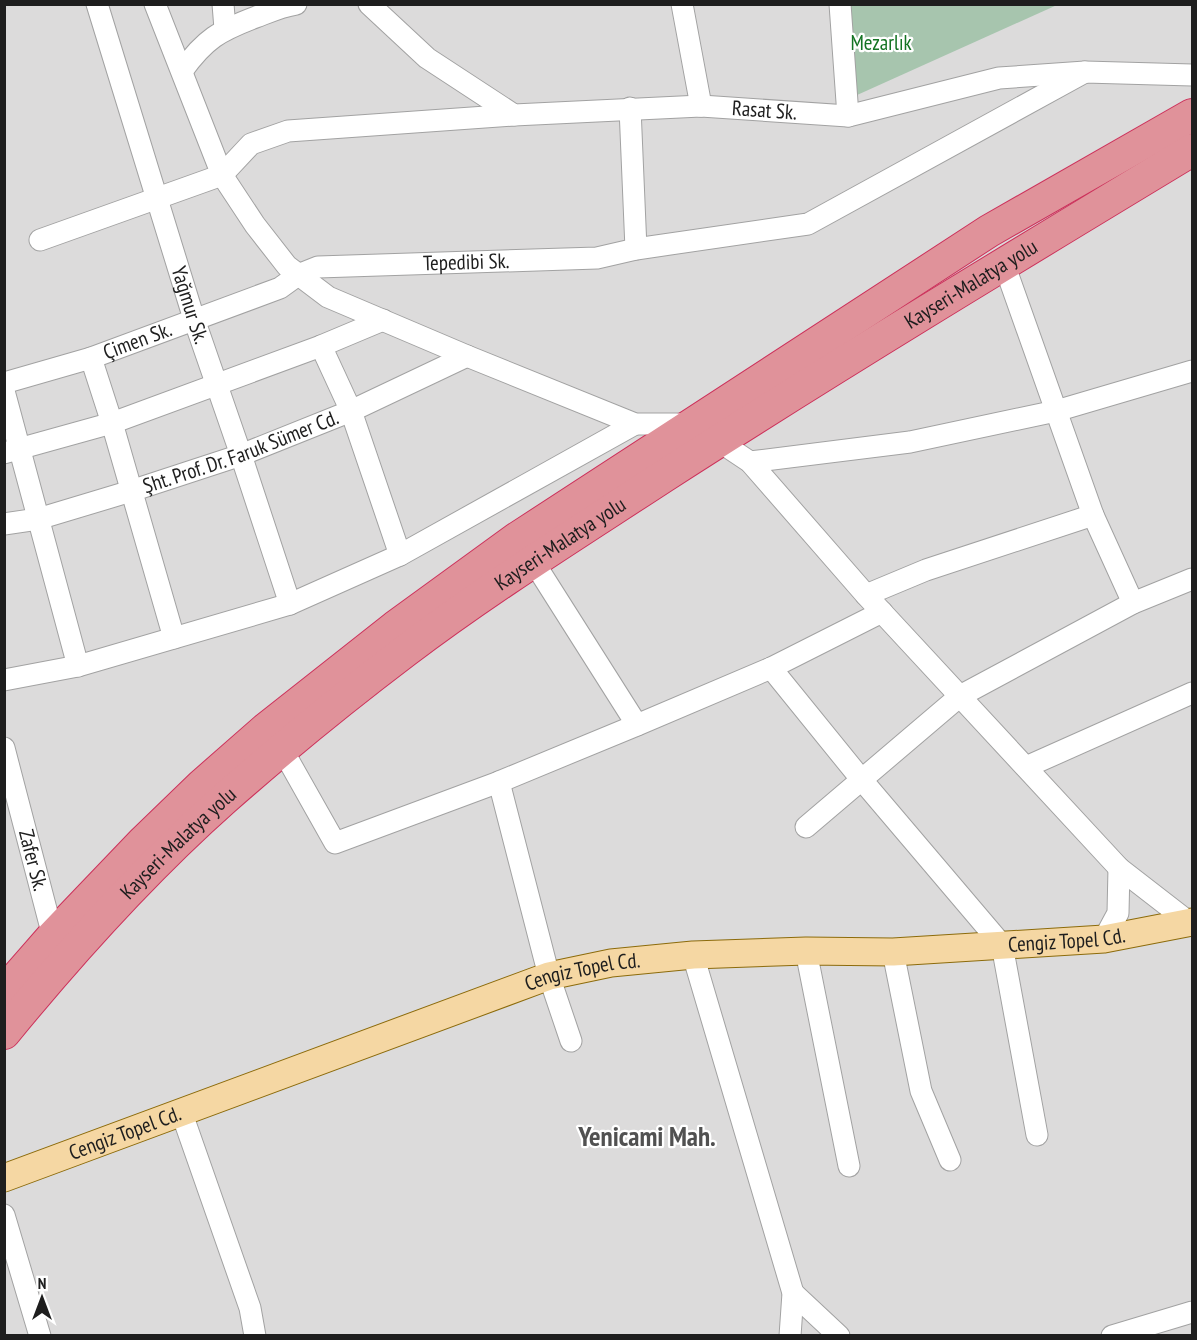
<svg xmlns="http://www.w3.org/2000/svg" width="1197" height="1340" font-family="'PT Sans Narrow',sans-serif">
  <rect width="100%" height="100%" fill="#eeebe4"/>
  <path fill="#dcdbdb" d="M5,5h1187v1330h-1187z"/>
  <path fill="#a7c5ae" d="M840,4l217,1 -211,95z"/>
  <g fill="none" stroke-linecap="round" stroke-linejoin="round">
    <defs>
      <g id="minor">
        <path id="s1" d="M97,4l97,315 47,136 49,149"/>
        <path d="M155,4l67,171 33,50 32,41 41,31 139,59 168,68h58l57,38 116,133 253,273 71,55"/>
        <path d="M223,4l2,25"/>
        <path id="s2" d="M369,4l58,54 87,57 187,-9 147,10 151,-38 86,-6 107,3"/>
        <path d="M682,4l19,102"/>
        <path d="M840,4l8,112"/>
        <path d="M182,71c23,-32 37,-40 74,-54 13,-5 26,-11 40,-13"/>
        <path d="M630,108l6,141"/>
        <path d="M40,240l182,-65 29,-31 37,-13 226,-16"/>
        <path d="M1004,264l89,251 40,88"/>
        <path d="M321,346l30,65 49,144"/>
        <path d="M91,358l21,65 62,215"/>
        <path id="s3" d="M4,383l87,-25 189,-70 18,-13 20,-8 279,-9 39,-9 172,-25 277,-152"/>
        <path d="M4,391l74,275"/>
        <path d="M4,453l108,-30 209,-77 62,-26"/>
        <path d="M750,462l160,-20 146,-31 136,-40"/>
        <path id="s4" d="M4,524l34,-5 93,-28 110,-36 110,-44 116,-55"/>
        <path d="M533,561l104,164"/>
        <path d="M866,595l60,-25 167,-55"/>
        <path d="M771,668l90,111 141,166 35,190"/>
        <path d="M4,680l74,-14 212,-62 110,-49 235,-131"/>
        <path id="s5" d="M4,748l49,188"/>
        <path d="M282,749l53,94 164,-61 138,-57 134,-57 111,-56"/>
        <path d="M1026,767l166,-74"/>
        <path d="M499,782l50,194 22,65"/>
        <path d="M806,827l154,-131 173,-93 59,-24"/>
        <path d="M1104,939l14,-26 1,-45"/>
        <path d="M806,951l43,215"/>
        <path d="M893,952l28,139 29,69"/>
        <path d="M693,955l100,338 -3,43"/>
        <path d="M182,1114l68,194 5,28"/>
        <path d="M4,1215l36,121"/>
        <path d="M793,1293l46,43"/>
        <path d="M1112,1336l80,-24"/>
      </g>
      <g id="major">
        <path id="s6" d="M4,1178l545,-202 62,-13 82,-8 113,-4 87,1 211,-13 88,-17"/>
      </g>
      <g id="highway">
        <path d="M4,992l49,-56 89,-93 60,-58 65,-57 128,-101 121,-88 473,-308 203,-116"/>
        <path id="s7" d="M4,1033c68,-83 140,-163 220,-234 58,-51 118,-100 180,-147 83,-63 173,-119 260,-176 174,-112 351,-219 528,-326"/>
      </g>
    </defs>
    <use href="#minor" stroke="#a2a2a2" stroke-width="23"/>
    <use href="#major" stroke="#8c6b0b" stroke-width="29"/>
    <use href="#highway" stroke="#cc315b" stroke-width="34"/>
    <use href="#minor" stroke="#fff" stroke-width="21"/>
    <use href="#major" stroke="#f5d7a3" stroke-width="27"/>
    <use href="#highway" stroke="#e0929a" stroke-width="32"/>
  </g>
  <g text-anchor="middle" stroke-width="4.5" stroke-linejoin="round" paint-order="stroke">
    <g font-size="21" fill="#147423" stroke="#fff">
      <text x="881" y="50">Mezarlık</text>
    </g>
    <g font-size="21" fill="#1e1e1e" stroke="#fff">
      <text dy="7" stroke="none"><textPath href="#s2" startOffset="434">Rasat Sk.</textPath></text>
      <text dy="7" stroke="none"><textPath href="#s3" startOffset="484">Tepedibi Sk.</textPath></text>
      <text dy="7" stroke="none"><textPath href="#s7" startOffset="1230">Kayseri-Malatya yolu</textPath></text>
      <text dy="7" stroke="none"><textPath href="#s1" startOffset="315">Yağmur Sk.</textPath></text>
      <text dy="7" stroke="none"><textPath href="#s3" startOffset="140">Çimen Sk.</textPath></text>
      <text dy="7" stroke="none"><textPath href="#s4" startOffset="248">Şht. Prof. Dr. Faruk Sümer Cd.</textPath></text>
      <text dy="7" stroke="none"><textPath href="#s7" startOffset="744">Kayseri-Malatya yolu</textPath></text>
      <text dy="7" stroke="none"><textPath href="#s7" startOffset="258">Kayseri-Malatya yolu</textPath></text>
      <text dy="7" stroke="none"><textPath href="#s5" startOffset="116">Zafer Sk.</textPath></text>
      <text dy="7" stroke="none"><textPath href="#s6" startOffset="1101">Cengiz Topel Cd.</textPath></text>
      <text dy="7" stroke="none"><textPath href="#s6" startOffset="615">Cengiz Topel Cd.</textPath></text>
      <text dy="7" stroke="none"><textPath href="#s6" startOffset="129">Cengiz Topel Cd.</textPath></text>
    </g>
    <g font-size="27" font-weight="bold" fill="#515151" stroke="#fff">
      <text x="647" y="1146">Yenicami Mah.</text>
    </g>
  </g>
  <rect width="1197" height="1340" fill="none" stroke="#1e1e1e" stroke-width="12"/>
  <g transform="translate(42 1298)" stroke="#ffffff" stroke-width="4.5" paint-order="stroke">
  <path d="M0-4.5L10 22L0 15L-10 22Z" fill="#1e1e1e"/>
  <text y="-9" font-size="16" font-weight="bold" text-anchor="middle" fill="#1e1e1e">N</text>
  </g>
</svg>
